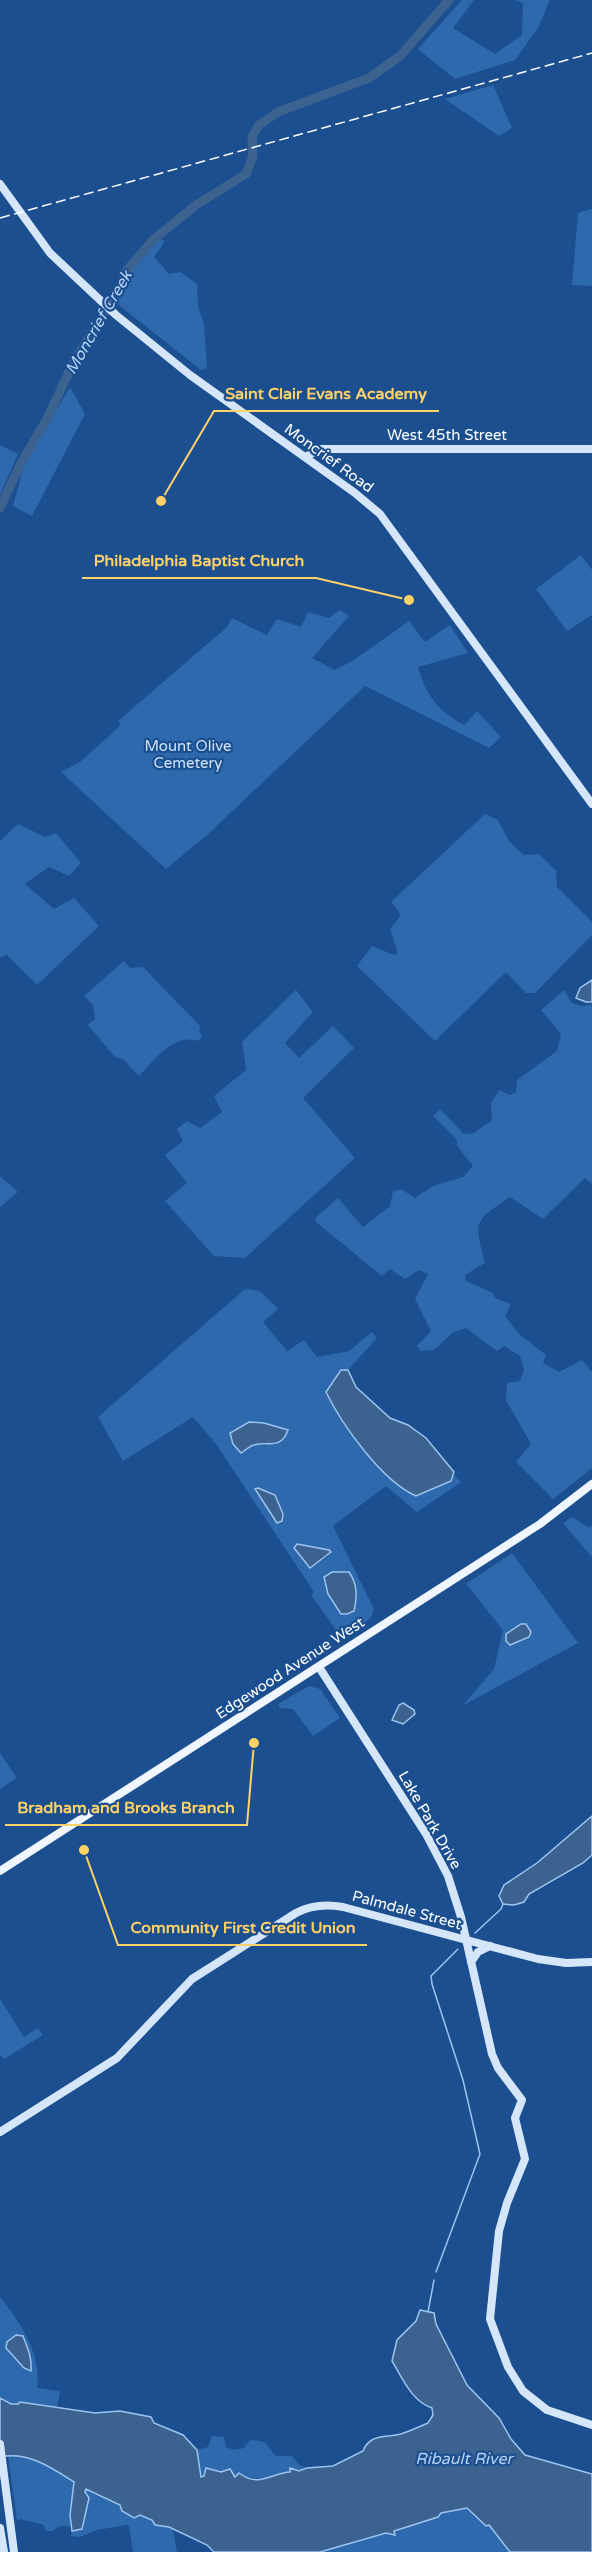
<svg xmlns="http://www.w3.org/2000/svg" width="592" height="2552" font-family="'Varela Round',sans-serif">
  <rect width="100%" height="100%" fill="#1b4f8f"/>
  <path fill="#2e69ad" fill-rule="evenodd" d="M462,0h12l-21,28 42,26 27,-19 1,-32 -8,-3h35l-12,28 -23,32 -60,19 -37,-30z
    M493,85l19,43 -13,8 -54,-37z
    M592,209v77l-20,-1 6,-72z
    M159,239l6,2 -11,16 15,17 12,-2 16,12 1,22 6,18 3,44 -6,2 -86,-68 15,-30z
    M70,387l15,27 -53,102 -19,-10 11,-42z
    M0,445l18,9 -18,41z
    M581,555l11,15v45l-25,16 -31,-42z
    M340,610l9,6 -37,42 23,12 19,-10 55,-39 16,21 25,-17 18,28 -50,14c8,28 20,44 46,58l13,-14 24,26 -12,11 -124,-62 -158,149 -41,34 -105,-97 19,-10 41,-37 -3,-4 109,-94 5,-9 35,17 10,-16 24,8 7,-15 21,6z
    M485,814l13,6 11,21 15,14 15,-1 17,17 1,16 35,35v13l-57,58h-9l-20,-21 -71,69 -78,-75 15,-20 22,9 4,-2 -8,-24 11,-14 -10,-13z
    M18,824l27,13 11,-4 25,30 -12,13 -20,-9 -24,17 29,25 20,-11 25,28 -62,59 -30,-30 -7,3v-117z
    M124,961l6,7 13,-1 58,60 -2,3 3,7 -4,4c-25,-8 -43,19 -59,35l-16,-17 -8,-2 -27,-32 7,-6 -2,-14 -9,-9z
    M296,990l17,22 -28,31 14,15 34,-32 21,22 -51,50 52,60 -110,100 -31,-2 -49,-55 22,-18 -22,-28 18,-14 -6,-12 10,-8 13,7 22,-16 -8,-16 32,-26 -4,-28z
    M564,990l8,13 10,3 10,-1v179l-7,-6 -42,41 -33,-22c-37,25 -36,23 -25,66l-20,12 1,6 27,12 2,5 16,6 -6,12 14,18 27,21 -3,8 16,9 23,-12 10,12v96l-39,31 -37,-37 15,-18 -25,-44 1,-17 13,-2 4,-11 -4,-14 -16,-10 -7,5 -31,-23 -14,5 -18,17 -13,1 -4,-5 14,-15 -16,-32 13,-25 -9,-4 -14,9 -15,-10 -8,7 -66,-54v-5l22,-19 25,29 27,-21 3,-15 8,-2 14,9 18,-12 30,-9 10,-11 -16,-20v-6l-24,-24 7,-7 24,25 10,-1 18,-13 -1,-17 8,-13 11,5 6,-3 1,-12 40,-29 4,-17 -20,-24z
    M0,1176l18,16 -18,15z
    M245,1289l15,2 18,18 -15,13 24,29 17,-11 13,17 32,-6 23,-19 5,6 -29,32 -7,1 -15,20 124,90 4,-6 7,7 -44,30 -31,-26 -53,40 41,83 -4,10 -29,18 -30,-42 3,-3 -98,-148 -23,-27 -70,44 -25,-44zM249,1422l15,1 2,23 -10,-2 -9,5 -17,-11 2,-7zM294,1548l35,8 -19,12z
    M572,1517l16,10 4,-1v31l-29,-34z
    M512,1553l66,90 -116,63 32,-37 9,-39 -37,-46z
    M309,1686l11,3 20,29 -27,18 -20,-27 -13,-1 -2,-4z
    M0,1753l17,25 -17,11z
    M0,1999l24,38 14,-9 5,7 -39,24 -4,-4z
    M0,2297c20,25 42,57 37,91l23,3 -3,16 -46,-3 -11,-6z
    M212,2436l12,1 2,10 8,3 10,-2 6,-8c19,1 15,4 26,16h16l7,9 8,3 -40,11 -23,-2 -4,-4 -5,4 -4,-4 -25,-5 -2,8 -3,1 -4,-27 11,-3z
    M12,2454l34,10 28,19 -4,44c-7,-2 -11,-2 -17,4h-7l-2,-6 -24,-6 -3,2 -9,-66z
    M86,2489l53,26 30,12 4,3 4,22h-44l-4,-26 -2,-1 -30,5 -17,7 -9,-1 1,-5h3z
    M467,2508l19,18 3,-1 21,27h-190l66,-19 8,1 -1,-3 45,-14 3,-4z"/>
  <path fill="#3c6290" stroke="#9cc4f0" stroke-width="1.5" d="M592,980v22h-6l-10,-4 4,-10z
    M341,1370h7l8,17 34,31 18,7 18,13 28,34 -3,9 -35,15c-34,-15 -74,-71 -90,-104z
    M249,1422l15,1 24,7c-7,20 -20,11 -34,15 -5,1 -9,6 -13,8l-8,-9 -3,-11z
    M258,1488l17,7 8,19 -1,7 -5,2 -22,-34z
    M297,1544l32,6 2,2 -21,16 -16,-20z
    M332,1572h17c9,13 8,25 5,39l-7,3h-6l-13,-20 -4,-17z
    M521,1624h5l5,8 -2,5 -19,8 -4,-4v-7z
    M403,1703l11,7 1,4 -12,10 -11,-4 7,-15z
    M592,1816v39l-9,8 -54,31 -5,8 -10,3 -11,-1 -4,-8 5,-11 33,-22z
    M420,2310l14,3 2,11 31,61 32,33 12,21 14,16 67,19v78h-82l-21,-27 -3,1 -19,-18 -26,5 -3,4 -44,14 1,4 -9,-2 -66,19h-106l-7,-7 -38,-18 -14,-2 -3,-5 -12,-5 -6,3 -12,-7 -2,-6 -34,-16 -1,3 4,6 -7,31 -10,2 -2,-16 4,-33c-22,-14 -46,-31 -74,-25v-59l11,6h7l2,-2 75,11 25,-2 31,6 3,6 29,12 14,15 4,27 3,-1 2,-8 15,4 9,-3 5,8 4,-4c19,15 33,0 51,-1v-4l9,3 8,-3 26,-2 30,-15c7,-18 23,-13 38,-17 9,-3 18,-7 27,-11l5,-8 -1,-7c-20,-6 -30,-31 -40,-47l5,-21 19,-19z
    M16,2335l7,1c5,13 9,22 8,35l-7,-3 -18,-20 1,-6z"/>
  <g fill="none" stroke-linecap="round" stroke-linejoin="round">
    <path stroke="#9cc4f0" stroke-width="1.5" d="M475,1933l26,-24 2,-5
      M436,2272l44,-118 -17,-74 -31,-96 -1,-8 27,-27
      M428,2312l6,-32"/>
    <path stroke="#3c6290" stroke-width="9" d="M0,508l21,-45 27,-46 27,-58 42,-66 9,-22 27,-31 43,-35 50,-31 7,-18 -1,-19 7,-12 19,-13 91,-34 31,-22 49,-56"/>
    <path stroke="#d6e6fa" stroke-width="8" d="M0,184l50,69 66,62 74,60 165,118 25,21 212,290
      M305,457l15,-8h272
      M319,1667l107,167 22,42 13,41 31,137 6,14 24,32 -7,18 10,41 -18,44 -8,28 -9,88 18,48 15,24 24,19 45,15
      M471,1962l7,-10 12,-6
      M0,2132l117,-74 75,-79 104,-66c15,-8 30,-9 47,-6l195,52 28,4 26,-1
      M0,2444l14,108
      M0,2528l4,24"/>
    <path stroke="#f0f6ff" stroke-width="8" d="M0,1871l540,-347 52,-40"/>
    <path stroke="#fff" stroke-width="1.5" stroke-dasharray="10 4.5" stroke-linecap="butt" d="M0,218l592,-165"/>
  </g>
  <g text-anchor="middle" stroke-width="4.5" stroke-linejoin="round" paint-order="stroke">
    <g font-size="15" fill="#fff" stroke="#1b4f8f">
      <text x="447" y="440">West 45th Street</text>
      <text transform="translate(329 458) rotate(36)" y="5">Moncrief Road</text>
      <text transform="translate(290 1668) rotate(-33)" y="5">Edgewood Avenue West</text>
      <text transform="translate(430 1820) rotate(60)" y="5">Lake Park Drive</text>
      <text transform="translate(407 1910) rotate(15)" y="5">Palmdale Street</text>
    </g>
    <g font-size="15" fill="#cfe3fa" stroke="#1b4f8f">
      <text x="188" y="751">Mount Olive<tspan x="188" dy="17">Cemetery</tspan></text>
    </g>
    <g font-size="16" font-style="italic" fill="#b5d3f5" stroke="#1b4f8f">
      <text transform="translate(98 322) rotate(-60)" y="6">Moncrief Creek</text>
      <text x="464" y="2464">Ribault River</text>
    </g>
  </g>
  <path fill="none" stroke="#ffd166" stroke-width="2" d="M161 501L214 411H439M409 600L316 578H82M254 1743L247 1825H5M84 1850L118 1945H367"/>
  <g fill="#ffd166" stroke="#1b4f8f" stroke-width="2">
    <circle cx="161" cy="501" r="6"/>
    <circle cx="409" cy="600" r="6"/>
    <circle cx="254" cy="1743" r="6"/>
    <circle cx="84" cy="1850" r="6"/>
  </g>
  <g font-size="16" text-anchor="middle" font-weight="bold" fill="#ffd166" stroke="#1b4f8f" stroke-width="4.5" stroke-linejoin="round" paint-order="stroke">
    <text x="326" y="399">Saint Clair Evans Academy</text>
    <text x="199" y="566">Philadelphia Baptist Church</text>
    <text x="126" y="1813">Bradham and Brooks Branch</text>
    <text x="243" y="1933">Community First Credit Union</text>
  </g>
</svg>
